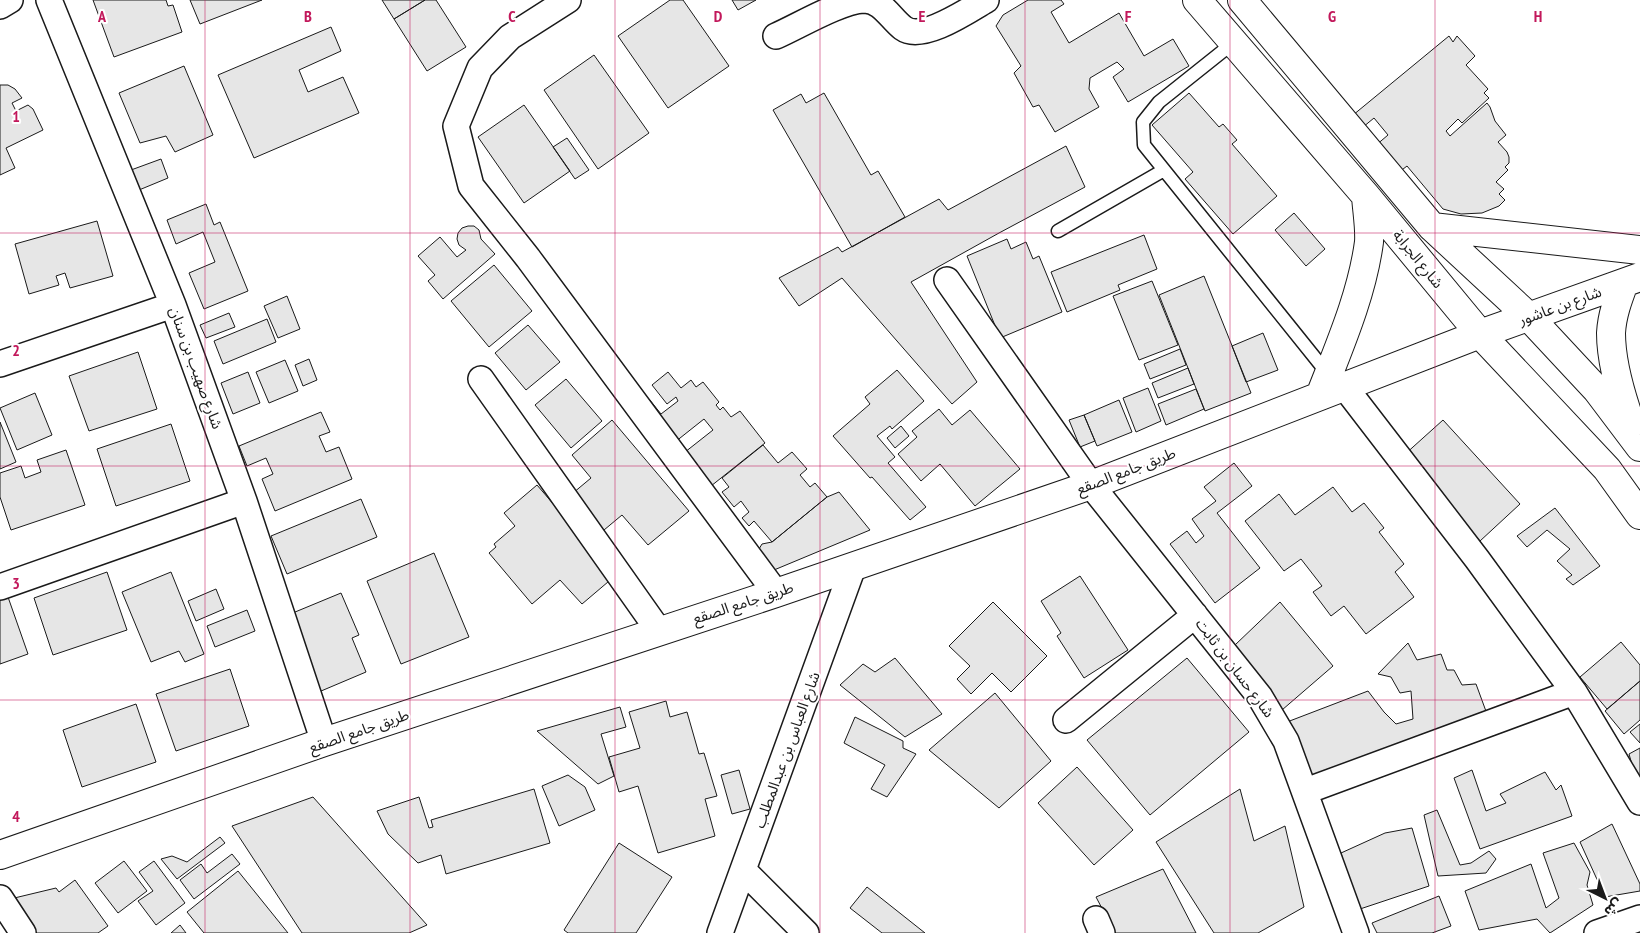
<svg xmlns="http://www.w3.org/2000/svg" width="1640" height="933" font-family="'PT Sans Narrow','Noto Sans Arabic',sans-serif">
  <rect width="100%" height="100%" fill="#fff"/>
  <path fill="#e6e6e6" stroke="#1a1a1a" d="M93,0h73l2,6 5,-1 9,27 -68,25z
    M190,0h72l-62,24z
    M382,0h43l-31,19z
    M425,0h11l30,47 -39,24 -33,-52z
    M670,0h13l46,66 -61,42 -50,-72z
    M732,0h24l-18,10z
    M1028,0h33l3,4 -13,8 18,31 50,-30 25,43 29,-17 16,27 -61,36 -15,-25 11,-8 -7,-7 -27,16 -1,11 10,18 -44,25 -16,-27 -6,2 -19,-34 7,-7 -25,-40 7,-11z
    M331,27l10,24 -42,19 9,22 35,-15 16,36 -105,45 -36,-83z
    M1449,36l4,6 4,-6 18,20 -9,9 22,24 -4,4 5,5 -27,25 -4,-4 -12,12 4,5 37,-33 3,4 5,14 11,14 -8,7 9,10 2,5v6l-4,4 3,3 -12,12 8,7 -5,5 6,6 -6,6 -17,7 -21,1 -18,-5 -36,-43 -9,7 -23,-27 13,-11 -14,-17 -17,14 -10,-12z
    M594,55l55,78 -51,36 -54,-79z
    M184,66l29,69 -38,17 -9,-16 -26,7 -21,-50z
    M0,85h8l7,4 7,9 -10,5 4,8 12,-6 5,4 10,21 -37,18 9,20 -15,7z
    M824,93l47,82 7,-4 27,46 -53,30 -79,-137 28,-16 5,9z
    M1189,93l30,34 4,-3 14,16 -5,4 45,52 -44,38 -48,-55 8,-7 -41,-47z
    M524,105l46,66 -46,32 -46,-66z
    M567,138l22,32 -14,9 -22,-32z
    M1066,146l19,41 -86,46 -88,49 66,100 -25,22 -110,-126 -43,28 -20,-28 59,-31 4,5 97,-53 9,11z
    M161,159l7,19 -29,12 -8,-20z
    M206,204l8,21 6,-3 28,69 -44,18 -15,-36 26,-11 -12,-30 -27,12 -9,-24z
    M1294,213l31,36 -19,17 -31,-36z
    M97,221l16,55 -43,12 -5,-15 -9,3 3,9 -30,9 -14,-50z
    M468,226h6l5,4 2,9 14,15 -52,45 -15,-18 7,-6 -17,-19 22,-19 17,20 9,-7 -7,-5 -2,-6 1,-6 4,-5z
    M1144,235l13,34 -39,16 2,5 -53,22 -16,-40z
    M1007,239l4,10 15,-7 7,17 6,-3 23,56 -62,26 -33,-82z
    M494,265l38,46 -43,36 -38,-46z
    M1204,276l47,117 -46,18 -46,-116z
    M1152,281l26,64 -39,15 -26,-64z
    M287,296l13,33 -22,9 -14,-32z
    M229,313l6,14 -29,11 -6,-13z
    M267,319l9,23 -53,22 -9,-23z
    M528,325l32,37 -34,28 -31,-37z
    M1263,333l15,37 -32,12 -14,-36z
    M1180,349l6,16 -36,14 -6,-15z
    M138,352l19,57 -68,22 -20,-55z
    M309,359l8,21 -14,6 -8,-21z
    M285,360l13,31 -29,12 -13,-31z
    M1188,368l6,16 -36,14 -6,-15z
    M897,370l27,31 -32,28 -2,-3 -13,10 18,21 -7,6 38,44 -16,13 -38,-43 -2,1 -37,-42 37,-32 -5,-7z
    M248,372l12,31 -27,11 -12,-31z
    M668,372l13,16 10,-8 5,7 7,-5 16,20 -3,3 4,5 3,-3 8,10 9,-6 25,32 -59,47 -26,-34 33,-26 -9,-11 -34,27 -31,-39 10,-8 12,15 17,-13 -2,-4 -9,7 -15,-19z
    M566,379l36,42 -31,27 -36,-43z
    M1148,388l13,33 -25,11 -13,-34z
    M1196,389l8,20 -38,16 -8,-21z
    M35,393l17,42 -35,15 -17,-42z
    M1119,400l13,32 -35,14 -13,-31z
    M939,409l13,16 18,-15 50,59 -45,37 -35,-42 -19,17 -23,-27 19,-17 -5,-6z
    M321,412l9,20 -11,4 7,16 13,-5 13,32 -77,32 -13,-32 11,-5 -7,-16 -19,8 -8,-20z
    M1084,415l11,26 -15,6 -11,-27z
    M612,420l77,91 -41,34 -26,-30 -24,20 -31,-37 24,-20 -19,-23z
    M1443,420l77,84 -40,37 -77,-85z
    M0,422l16,40 -16,7z
    M171,424l19,57 -74,25 -19,-57z
    M901,426l8,10 -14,12 -8,-10z
    M763,445l15,18 14,-11 15,17 -7,6 10,12 5,-4 12,14 -55,45 -18,-21 -5,5 -7,-8 7,-6 -8,-11 -7,6 -12,-15 7,-5 -7,-9z
    M66,450l19,55 -74,25 -11,-33v-24l21,-7 4,12 16,-6 -4,-12z
    M1234,463l18,23 -35,27 43,55 -45,35 -45,-59 17,-13 9,12 8,-7 -12,-17 24,-18 -12,-14z
    M537,485l78,91 -33,28 -22,-24 -28,24 -43,-51 7,-6 -2,-3 21,-18 -11,-13z
    M1333,487l19,25 12,-9 20,25 -5,4 25,32 -9,8 19,25 -48,37 -22,-28 -13,10 -18,-24 9,-6 -21,-27 -17,12 -39,-50 34,-27 16,21z
    M839,492l31,38 -96,40 -18,-16 6,-10 10,-2 55,-45z
    M361,499l16,38 -90,37 -16,-38z
    M1555,508l45,58 -27,19 -7,-6 6,-4 -15,-14 13,-12 -23,-19 -20,17 -10,-11z
    M434,553l35,84 -68,27 -34,-83z
    M107,572l20,58 -74,25 -19,-57z
    M171,572l33,82 -19,8 -6,-11 -28,11 -29,-70z
    M1080,576l48,74 -44,28 -27,-42 4,-3 -20,-32z
    M216,589l8,20 -28,12 -8,-20z
    M341,593l18,42 -7,3 14,34 -52,22 -31,-77z
    M8,597l20,57 -28,10v-64z
    M993,602l54,54 -36,36 -19,-19 -21,21 -14,-15 13,-13 -21,-20z
    M1280,602l53,64 -51,44 -47,-65z
    M247,610l8,21 -40,16 -8,-21z
    M1621,642l19,23v16l-33,28 -27,-32z
    M1408,643l9,17 24,-6 6,16h7l8,15 14,-1 11,30 -175,64 -25,-56 81,-31 16,21 12,12 17,-5 -2,-28 -11,2 -9,-16 -13,-3z
    M895,658l47,56 -37,23 -65,-52 23,-21 12,8z
    M1187,658l62,74 -99,83 -63,-75z
    M230,669l19,57 -73,25 -20,-57z
    M1640,681v39l-16,14 -19,-23z
    M995,693l56,68 -52,47 -70,-58z
    M666,701l4,16 17,-5 12,42 5,-1 13,43 -12,3 10,37 -57,17 -20,-67 -19,6 -10,-35 31,-9 -11,-36z
    M136,704l20,58 -74,25 -19,-57z
    M620,707l6,20 -25,7 13,42 -16,8 -61,-53z
    M855,717l48,24v7l13,6 -29,43 -16,-8 14,-24 -41,-22z
    M1640,724v19l-10,-11z
    M1640,748v45l-11,-39z
    M1077,767l56,63 -39,35 -56,-62z
    M739,770l11,39 -18,5 -11,-39z
    M1472,770l14,41 20,-8 -6,-9 45,-22 11,18 5,-5 11,31 -92,33 -26,-71z
    M568,775l17,12 10,23 -36,16 -17,-40z
    M534,789l16,54 -104,31 -5,-19 -23,8 -30,-29 -11,-23 42,-14 10,31 4,-1 -2,-7z
    M1240,789l14,52 31,-15 19,81 -46,26h-44l-58,-91z
    M313,797l114,128 -18,8h-107l-70,-107z
    M1437,810l23,55 11,-2 18,-12 7,8 -10,14 -48,3 -14,-61z
    M1612,824l28,60v7l-35,6 -25,-55z
    M1412,828l17,58 -72,24 -16,-57 44,-20z
    M220,837l5,6 -48,36 -16,-20 11,-3 15,6z
    M619,843l53,34 -36,56h-68l-4,-3z
    M1574,843l16,29 -3,13 6,20 -43,28 -13,-14 -58,11 -14,-39 66,-27 15,44 13,-10 -16,-45z
    M232,854l8,10 -46,35 -14,-19 21,-16 6,9z
    M124,861l23,30 -29,22 -23,-30z
    M154,861l31,42 -29,22 -18,-24 15,-10 -14,-19z
    M1163,869l33,64h-81l-19,-36z
    M238,871l50,62h-84l-17,-21z
    M75,880l33,46 -10,7h-68l-24,-33 50,-12 3,4z
    M867,887l58,46h-43l-32,-25z
    M1439,896l12,30 -19,7h-55l-5,-10z
    M180,925l6,8h-15z"/>
  <g fill="none" stroke-linecap="round" stroke-linejoin="round">
    <defs>
      <path id="service" d="M1233,43l-74,59 -16,20 1,23 184,229
        M1058,231l106,-61"/>
      <path id="minor" d="M49,0l124,305 71,196 80,241
        M568,0l-58,37 -30,31 -24,58 15,60 57,72 248,335
        M0,6l10,-6
        M776,36c23,-10 64,-35 88,-36 18,0 26,18 39,28 19,14 66,-18 83,-28
        M947,280l144,205 169,212 26,44 70,192
        M0,364l173,-59
        M481,379l178,252
        M0,587l244,-86
        M1574,692l66,110
        M1066,720l129,-105
        M1306,791l268,-99 -97,-133 -133,-173
        M744,871l62,62
        M0,898l23,35
        M1096,919l6,14
        M720,933l133,-366
        M1597,933l43,-15"/>
      <path id="primary" d="M1197,0l169,196 114,138 127,135 33,46
        M1242,0l190,227 97,90 68,73 43,57
        M1432,227l208,23
        M1624,283c-6,16 -12,32 -13,50 0,30 10,63 20,91
        M1320,396c19,-49 42,-101 49,-154 1,-14 -2,-31 -3,-46
        M0,855l324,-113 452,-149 315,-108 389,-151 160,-57"/>
    </defs>
    <use href="#service" stroke="#1a1a1a" stroke-width="15"/>
    <use href="#minor" stroke="#1a1a1a" stroke-width="28"/>
    <use href="#primary" stroke="#1a1a1a" stroke-width="30"/>
    <use href="#service" stroke="#fff" stroke-width="12"/>
    <use href="#minor" stroke="#fff" stroke-width="25"/>
    <use href="#primary" stroke="#fff" stroke-width="28"/>
  </g>
  <path fill="none" stroke="#c2185b" stroke-width="1" stroke-opacity="0.55" d="M205,0v933M410,0v933M615,0v933M820,0v933M1025,0v933M1230,0v933M1435,0v933M0,233h1640M0,466h1640M0,700h1640"/>
  <g text-anchor="middle" stroke-width="4" stroke-linejoin="round" paint-order="stroke">
    <g font-size="15" fill="#1a1a1a" stroke="#fff">
      <text transform="translate(1418 259) rotate(51)" y="5">شارع الجرابة</text>
      <text transform="translate(1560 306) rotate(-20)" y="5">شارع بن عاشور</text>
      <text transform="translate(196 368) rotate(70)" y="5">شارع صهيب بن سنان</text>
      <text transform="translate(1126 471) rotate(-21)" y="5">طريق جامع الصقع</text>
      <text transform="translate(743 603) rotate(-18)" y="5">طريق جامع الصقع</text>
      <text transform="translate(1235 668) rotate(53)" y="5">شارع حسان بن ثابت</text>
      <text transform="translate(359 731) rotate(-19)" y="5">طريق جامع الصقع</text>
      <text transform="translate(787 750) rotate(-70)" y="5">شارع العباس بن عبدالمطلب</text>
    </g>
  </g>
  <g font-size="16" text-anchor="middle" font-weight="bold" fill="#c2185b" stroke="#fff" stroke-width="4" stroke-linejoin="round" paint-order="stroke">
    <text x="102" y="22">A</text>
    <text x="308" y="22">B</text>
    <text x="512" y="22">C</text>
    <text x="718" y="22">D</text>
    <text x="922" y="22">E</text>
    <text x="1128" y="22">F</text>
    <text x="1332" y="22">G</text>
    <text x="1538" y="22">H</text>
    <text x="16" y="122">1</text>
    <text x="16" y="356">2</text>
    <text x="16" y="589">3</text>
    <text x="16" y="822">4</text>
  </g>
  <g transform="translate(1605 898) rotate(138)" stroke="#ffffff" stroke-width="4" paint-order="stroke">
  <path d="M0-4L9 19L0 12L-9 19Z" fill="#1a1a1a"/>
  <text y="-8" font-size="14" font-weight="bold" text-anchor="middle" fill="#1a1a1a">ش</text>
  </g>
</svg>
